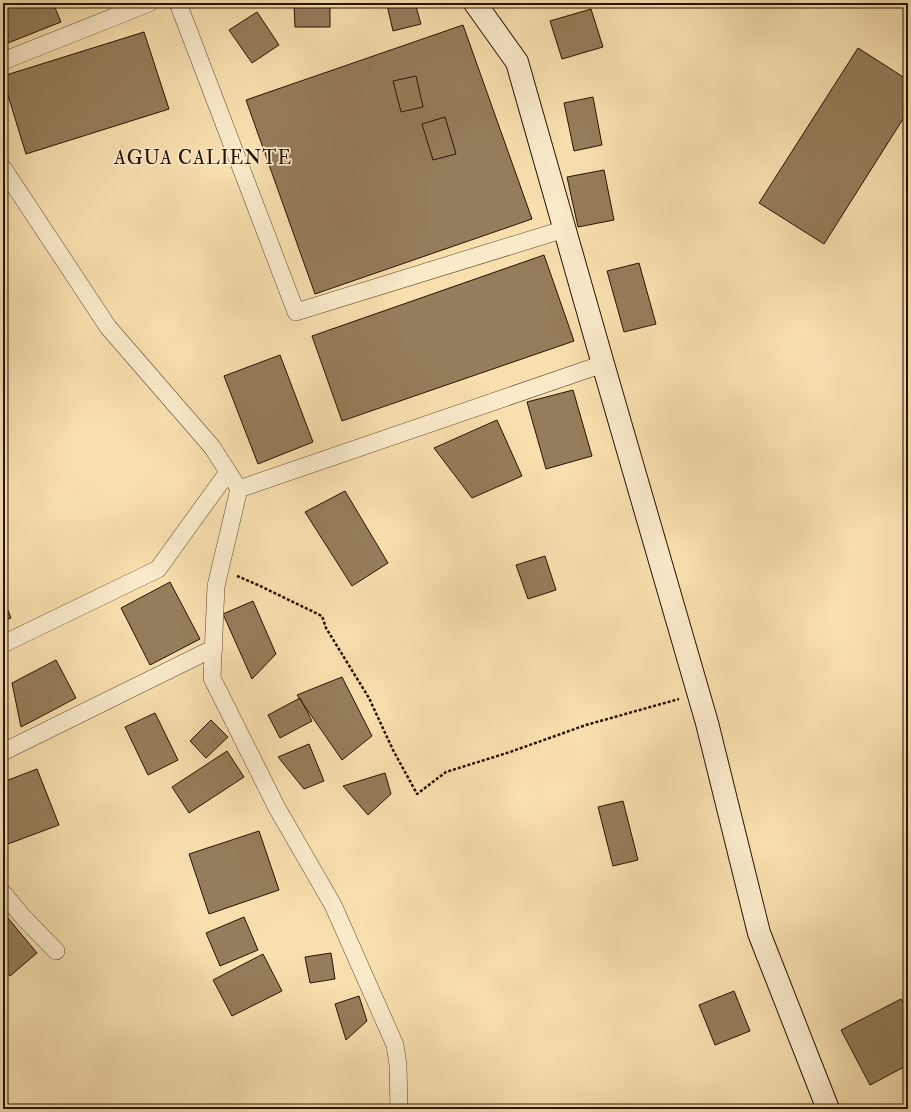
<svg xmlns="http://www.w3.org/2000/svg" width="911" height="1112" font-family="'IM FELL Double Pica',serif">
  <rect width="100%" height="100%" fill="#f8dfae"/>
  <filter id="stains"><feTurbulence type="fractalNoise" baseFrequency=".005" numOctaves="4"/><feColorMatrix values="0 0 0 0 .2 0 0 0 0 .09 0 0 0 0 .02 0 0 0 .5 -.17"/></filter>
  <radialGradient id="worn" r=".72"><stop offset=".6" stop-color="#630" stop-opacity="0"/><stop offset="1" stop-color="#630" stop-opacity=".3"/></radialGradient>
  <path fill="#947d5a" stroke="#271300" d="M3,3h50l8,19 -58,23z
    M294,3h36v24h-35z
    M396,3h19l6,21 -28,7 -6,-26z
    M591,9l12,38 -41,12 -12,-38z
    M257,12l22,33 -27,18 -23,-33z
    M463,25l69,194 -217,75 -69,-194z
    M144,32l25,77 -143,45 -23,-75v-3z
    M858,48l50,32v31l-84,133 -65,-41z
    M416,76l7,31 -22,5 -8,-31z
    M593,97l9,48 -28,6 -10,-48z
    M445,117l11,37 -23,6 -11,-36z
    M604,170l10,50 -36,7 -11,-50z
    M544,255l30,86 -232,80 -30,-85z
    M639,263l17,61 -32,8 -17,-61z
    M280,355l33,87 -55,22 -34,-88z
    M573,390l19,66 -46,13 -19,-67z
    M497,420l25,56 -50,22 -38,-50z
    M345,491l43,72 -36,23 -47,-74z
    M545,556l11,34 -28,9 -12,-34z
    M170,582l30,57 -50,26 -29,-57z
    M3,598l8,20 -8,3z
    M253,601l23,53 -24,25 -29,-65z
    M56,660l20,38 -55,29 -9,-44z
    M342,677l30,59 -30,24 -45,-65z
    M300,698l12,23 -32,17 -12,-23z
    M155,713l23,47 -30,15 -23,-48z
    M211,720l17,17 -22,21 -16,-17z
    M309,744l15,37 -20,8 -26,-32z
    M227,751l17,26 -55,36 -17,-26z
    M37,769l22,56 -51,19 -5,-12v-50z
    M385,773l6,21 -23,21 -25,-29z
    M623,801l15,59 -25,6 -15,-59z
    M259,831l20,59 -70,24 -20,-60z
    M3,912l34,41 -27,23 -7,-8z
    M244,917l14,33 -38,16 -14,-33z
    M331,953l4,26 -25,4 -5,-26z
    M263,954l19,37 -50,25 -19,-36z
    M734,991l16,40 -35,14 -16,-40z
    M359,996l8,25 -21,19 -11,-36z
    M901,999l7,13v53l-38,20 -29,-55z"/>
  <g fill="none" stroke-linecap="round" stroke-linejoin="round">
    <defs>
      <path id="street" d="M178,3l118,309 269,-83
        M3,61l146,-58
        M3,168l105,159 104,120 27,42 -23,97 -4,92 65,130 56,97 62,140 3,20 1,44
        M239,489l364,-125
        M3,644l155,-75 70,-97
        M3,752l211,-104
        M3,893l20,24 33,34"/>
      <path id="secondary" d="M475,3l42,59 86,302 104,359 52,210 69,176"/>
    </defs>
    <use href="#street" stroke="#5b462c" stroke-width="18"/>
    <use href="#secondary" stroke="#271300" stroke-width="24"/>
    <path stroke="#271300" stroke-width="2.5" stroke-dasharray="3 2" stroke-linecap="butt" d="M237,576l21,9 64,31 4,12 43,70 24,52 24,44 29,-22 64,-20 76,-27 93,-26"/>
    <use href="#street" stroke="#faeaca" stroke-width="17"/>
    <use href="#secondary" stroke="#faeaca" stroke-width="22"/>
  </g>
  <g text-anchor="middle" stroke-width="3.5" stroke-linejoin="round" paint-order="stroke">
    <g font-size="19" letter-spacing="1" fill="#271300" stroke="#faeaca">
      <text x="203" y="164">AGUA CALIENTE</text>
    </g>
  </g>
  <rect width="911" height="1112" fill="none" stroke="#f8dfae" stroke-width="16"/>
  <rect x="4" y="4" width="903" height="1104" fill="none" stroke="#271300" stroke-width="2"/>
  <rect x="8" y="8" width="895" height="1096" fill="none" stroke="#271300"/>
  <rect width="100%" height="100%" filter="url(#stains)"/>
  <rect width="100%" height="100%" fill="url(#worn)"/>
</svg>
